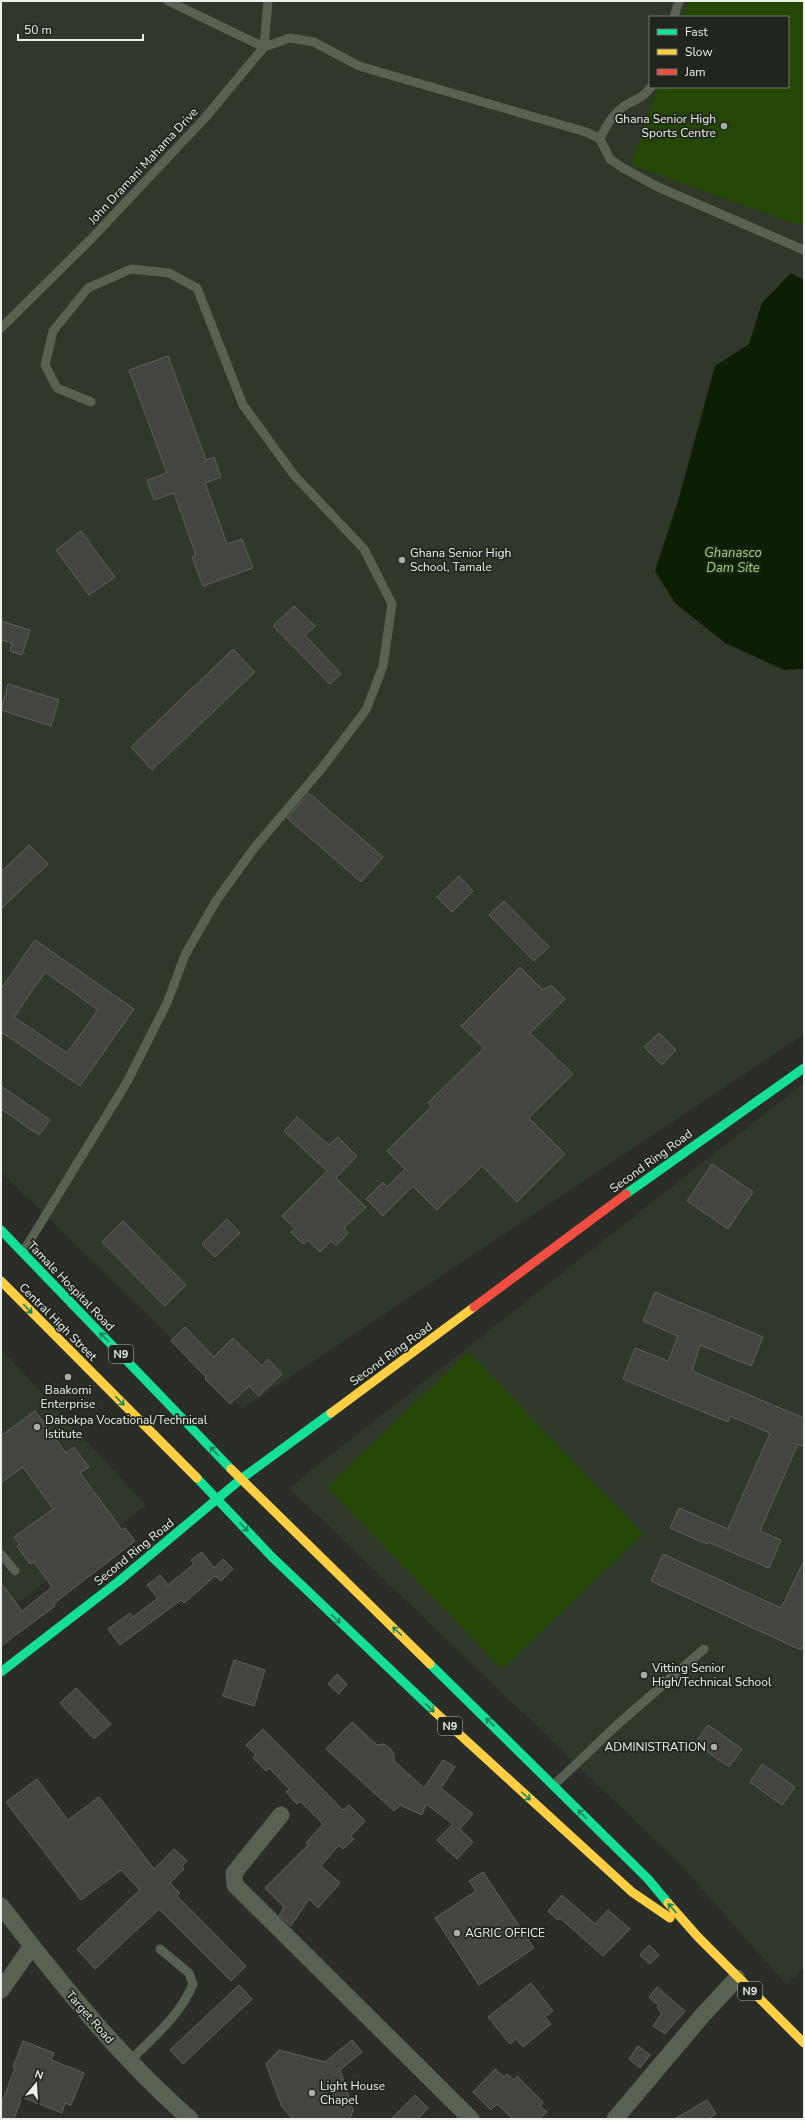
<svg xmlns="http://www.w3.org/2000/svg" width="805" height="2120" font-family="'Nunito Sans',sans-serif">
  <rect width="100%" height="100%" fill="#2b2e28"/>
  <path fill="#2f382a" fill-rule="evenodd" d="M1,1h803v1033l-561,374 -242,-236zM650,17h138v70h-138z
    M804,1083v884l-17,18 -108,-122 -390,-375z
    M1,1349l145,156 -145,111z"/>
  <path fill="#254705" d="M688,1h116v226l-173,-62 27,-78h130v-70h-105z
    M468,1352l175,182 -141,135 -175,-182z"/>
  <path fill="#0c1f04" d="M791,273l13,7v389l-20,1 -59,-27 -50,-40 -20,-32 24,-73 36,-132 34,-22 13,-41z"/>
  <path fill="#424540" stroke="#5f615d" fill-rule="evenodd" d="M168,356l38,104 8,-3 7,20 -16,6 22,61 15,-5 11,29 -50,18 -11,-29 4,-2 -22,-62 -20,7 -7,-20 20,-7 -38,-103z
    M81,531l34,46 -26,18 -33,-45z
    M294,606l21,20 -10,9 36,39 -11,10 -57,-58z
    M1,621l29,9 -8,25 -12,-4 2,-8 -11,-3z
    M233,649l22,23 -103,98 -21,-23z
    M8,684l51,16 -8,26 -50,-16z
    M309,793l74,64 -22,25 -74,-64z
    M29,845l19,19 -47,45v-37z
    M459,876l14,15 -21,21 -15,-15z
    M504,901l45,46 -15,14 -45,-46z
    M35,940l99,69 -54,77 -77,-53 -2,2v-46zM45,972l53,38 -31,43 -53,-36z
    M520,967l23,23 8,-5 14,14 -35,34 43,41 -44,44 36,36 -48,48 -35,-36 -45,44 -24,-24 -30,30 -17,-17 17,-17 4,5 18,-18 -18,-18 44,-44 -3,-4 56,-55 -23,-22z
    M659,1033l17,17 -14,15 -18,-18z
    M1,1086l49,34 -11,15 -38,-26z
    M297,1117l32,28 9,-8 19,19 -21,22 30,29 -22,21 4,5 -12,13 -5,-5 -11,11 -12,-12 -5,4 -12,-12 4,-3 -13,-13 45,-45 -43,-40z
    M712,1164l41,28 -25,37 -41,-28z
    M227,1219l13,14 -25,24 -13,-13z
    M123,1221l63,64 -21,21 -63,-64z
    M655,1292l108,45 -12,29 -51,-21 -8,26 112,47v29l-6,-3 -38,87 21,9 -12,28 -61,-26 -1,2 -37,-16 9,-20 49,21 42,-96 -40,-17 -2,6 -105,-43 12,-31 33,13 10,-25 -35,-15z
    M185,1327l29,30 19,-19 29,28 6,-7 14,15 -23,22 -10,-10 -19,18 -25,-25 1,-2 -35,-36z
    M35,1411l31,42 8,-6 15,20 -9,6 42,57 3,-2 10,13 -73,56 -8,7 1,2 -54,40v-63l21,28 30,-24 -18,-25 -4,2 -13,-18 3,-2 -6,-7 39,-28 -30,-42 -22,16v-47z
    M202,1552l12,16 9,-9 10,10 -12,12 -6,-5 -31,27 -3,-3 -61,45 -12,-16 22,-16 3,4 25,-19 -11,-13 13,-10 8,10 26,-21 -3,-4z
    M663,1554l118,54 23,-47v82l-3,7 -150,-69z
    M234,1660l31,10 -11,36 -31,-10z
    M337,1674l10,10 -8,10 -11,-10z
    M76,1688l35,36 -17,15 -34,-36z
    M352,1722l25,23 7,-1 6,4 4,6v7l30,27 19,-28 12,7 -14,21 32,26 -13,15 13,13 -16,17 -20,-19 16,-16 -27,-20 -4,11 -22,-10 -6,6 -68,-62z
    M708,1725l34,24 -13,18 -34,-24z
    M263,1729l80,81 6,-5 16,16 -14,15 3,3 -11,10 -4,-4 -18,21 19,17 -22,25 -9,-9 -18,27 -12,-11 5,-8 -19,-19 43,-43 -2,-2 17,-19 -23,-23 -3,3 -11,-12 3,-3 -20,-21 -3,3 -13,-13 3,-3 -10,-10z
    M762,1764l33,23 -13,18 -32,-23z
    M37,1779l31,41 31,-23 55,72 20,-20 13,12 -5,5 2,3 -14,14 10,10 -3,3 69,70 -15,15 -72,-72 -64,60 -18,-20 63,-59 -19,-20 -40,30 -75,-98z
    M483,1872l51,76 -55,37 -44,-67 41,-27 -7,-10z
    M562,1895l33,29 13,-14 22,19 -27,27 -43,-38 -2,2 -10,-9z
    M649,1945l10,10 -9,9 -10,-9z
    M531,1983l22,28 -8,6 6,7 -28,23 -7,-8 -6,5 -22,-27z
    M239,1985l13,14 -69,65 -13,-14z
    M657,1987l28,24 -20,23 -12,-8 9,-13 -5,-5 2,-2 -10,-9z
    M352,2040l10,12 -22,18 13,40 -3,9h-57l-11,-12 -16,-43 13,-14 46,12z
    M23,2041l31,12 -3,7 33,13 -13,32 -6,-2 -3,10 -40,-16 -8,22h-13v-14l14,-37 -2,-1z
    M638,2046l12,9 -10,13 -11,-9z
    M495,2069l9,8 3,-3 7,6 3,-4 26,26 -3,4 7,6 -8,7h-26l-16,-15 -6,6 -18,-18z
    M415,2095l13,13 -10,11h-27z
    M707,2100l9,14 -8,5h-33z"/>
  <g fill="none" stroke-linecap="round" stroke-linejoin="round">
    <path stroke="#586152" stroke-width="9" d="M168,1l96,46 26,-9 24,4 45,24 227,66 14,7 10,20 13,9 35,19 146,63
      M674,17l5,-16
      M600,139c6,-14 13,-26 26,-34 11,-7 16,-6 25,-18
      M1,328l91,-90 112,-119 60,-72 4,-46
      M23,1252l104,-170 40,-79 18,-48 31,-54 39,-54 67,-79 44,-58 17,-44 9,-62 -28,-55 -70,-74 -51,-70 -46,-117 -28,-15 -38,-4 -43,19 -35,43 -8,34 12,23 34,14
      M1,1554l14,17
      M554,1785l63,-60 87,-76
      M130,2061c23,-24 50,-45 63,-77l-4,-11 -29,-24"/>
    <path stroke="#586152" stroke-width="17" d="M281,1815l-47,58 1,12 236,234
      M1,1906c58,75 117,150 189,213
      M1,1990l31,-44
      M615,2119l86,-102 36,-39"/>
    <path stroke="#16e098" stroke-width="9" d="M626,1194l178,-126
      M1,1230l230,239
      M197,1478l75,79 162,154
      M430,1664l218,215 20,24
      M1,1672l118,-91 122,-102 90,-66"/>
    <path stroke="#ffcf43" stroke-width="9" d="M1,1281l196,197
      M331,1413l143,-106
      M231,1469l199,195
      M434,1711l198,181 38,26
      M668,1903l30,34 106,106"/>
    <path stroke="#f24e42" stroke-width="9" d="M474,1307l152,-113"/>
  </g>
  <defs><path id="oneway-shaft" d="M-6 0H5M1.5-3L5.5 0L1.5 3" fill="none" stroke-width="1.6" stroke-linecap="round" stroke-linejoin="round"/></defs>
  <g stroke="#1b835a">
    <use href="#oneway-shaft" transform="translate(28 1309) rotate(46)"/>
    <use href="#oneway-shaft" transform="translate(104 1337) rotate(-134)"/>
    <use href="#oneway-shaft" transform="translate(120 1401) rotate(45)"/>
    <use href="#oneway-shaft" transform="translate(214 1451) rotate(-134)"/>
    <use href="#oneway-shaft" transform="translate(244 1527) rotate(47)"/>
    <use href="#oneway-shaft" transform="translate(336 1619) rotate(44)"/>
    <use href="#oneway-shaft" transform="translate(397 1631) rotate(-136)"/>
    <use href="#oneway-shaft" transform="translate(430 1708) rotate(43)"/>
    <use href="#oneway-shaft" transform="translate(490 1722) rotate(-136)"/>
    <use href="#oneway-shaft" transform="translate(526 1796) rotate(42)"/>
    <use href="#oneway-shaft" transform="translate(582 1814) rotate(-133)"/>
    <use href="#oneway-shaft" transform="translate(672 1908) rotate(-131)"/>
  </g>
  <g fill="#a9ada7" stroke="#20261d" stroke-width="1.5">
    <circle cx="724" cy="126" r="4"/>
    <circle cx="402" cy="560" r="4"/>
    <circle cx="68" cy="1377" r="4"/>
    <circle cx="37" cy="1427" r="4"/>
    <circle cx="644" cy="1675" r="4"/>
    <circle cx="714" cy="1747" r="4"/>
    <circle cx="457" cy="1933" r="4"/>
    <circle cx="312" cy="2093" r="4"/>
  </g>
  <g text-anchor="middle" stroke-width="3.5" stroke-linejoin="round" paint-order="stroke">
    <g fill="#20261d" stroke="#b0b4ad" stroke-width="1">
      <rect x="109" y="1345" width="24" height="18" rx="3"/>
      <rect x="438" y="1717" width="24" height="18" rx="3"/>
      <rect x="738" y="1982" width="24" height="18" rx="3"/>
    </g>
    <g font-size="11" font-weight="bold" fill="#edf1eb">
      <text x="121" y="1358">N9</text>
      <text x="450" y="1730">N9</text>
      <text x="750" y="1995">N9</text>
    </g>
    <g font-size="12" fill="#edf1eb" stroke="#20261d" text-anchor="start">
      <text x="716" y="123" text-anchor="end">Ghana Senior High<tspan x="716" dy="14">Sports Centre</tspan></text>
      <text x="410" y="557">Ghana Senior High<tspan x="410" dy="14">School, Tamale</tspan></text>
      <text x="68" y="1394" text-anchor="middle">Baakomi<tspan x="68" dy="14">Enterprise</tspan></text>
      <text x="45" y="1424">Dabokpa Vocational/Technical<tspan x="45" dy="14">Istitute</tspan></text>
      <text x="652" y="1672">Vitting Senior<tspan x="652" dy="14">High/Technical School</tspan></text>
      <text x="706" y="1751" text-anchor="end">ADMINISTRATION</text>
      <text x="465" y="1937">AGRIC OFFICE</text>
      <text x="320" y="2090">Light House<tspan x="320" dy="14">Chapel</tspan></text>
    </g>
    <g font-size="12" fill="#edf1eb" stroke="#20261d">
      <text transform="translate(143 166) rotate(-47)" y="4">John Dramani Mahama Drive</text>
      <text transform="translate(651 1161) rotate(-36)" y="4">Second Ring Road</text>
      <text transform="translate(71 1286) rotate(46)" y="4">Tamale Hospital Road</text>
      <text transform="translate(58 1322) rotate(45)" y="4">Central High Street</text>
      <text transform="translate(391 1354) rotate(-36)" y="4">Second Ring Road</text>
      <text transform="translate(134 1552) rotate(-39)" y="4">Second Ring Road</text>
      <text transform="translate(90 2017) rotate(49)" y="4">Target Road</text>
    </g>
    <g font-size="13" font-style="italic" fill="#9dd979" stroke="#20261d">
      <text x="733" y="557">Ghanasco<tspan x="733" dy="15">Dam Site</tspan></text>
    </g>
  </g>
  <rect width="805" height="2120" fill="none" stroke="#edf1eb" stroke-width="4"/>
  <rect x="649" y="16" width="140" height="72" fill="#20261d" stroke="#72776f"/>
  <rect x="657" y="29" width="20" height="6" fill="#16e098" stroke="#72776f"/>
  <text x="685" y="36" font-size="12" fill="#edf1eb">Fast</text>
  <rect x="657" y="49" width="20" height="6" fill="#ffcf43" stroke="#72776f"/>
  <text x="685" y="56" font-size="12" fill="#edf1eb">Slow</text>
  <rect x="657" y="69" width="20" height="6" fill="#f24e42" stroke="#72776f"/>
  <text x="685" y="76" font-size="12" fill="#edf1eb">Jam</text>
  <g transform="translate(36 2084) rotate(18)" stroke="#20261d" stroke-width="3" paint-order="stroke">
  <path d="M0-3L7 15L0 10L-7 15Z" fill="#edf1eb"/>
  <text y="-6" font-size="11" font-weight="bold" text-anchor="middle" fill="#edf1eb">N</text>
  </g>
  <path d="M18 34v6h125v-6" fill="none" stroke="#edf1eb" stroke-width="2"/>
  <text x="24" y="34" font-size="12" fill="#edf1eb" stroke="#20261d" stroke-width="3" paint-order="stroke">50 m</text>
</svg>
